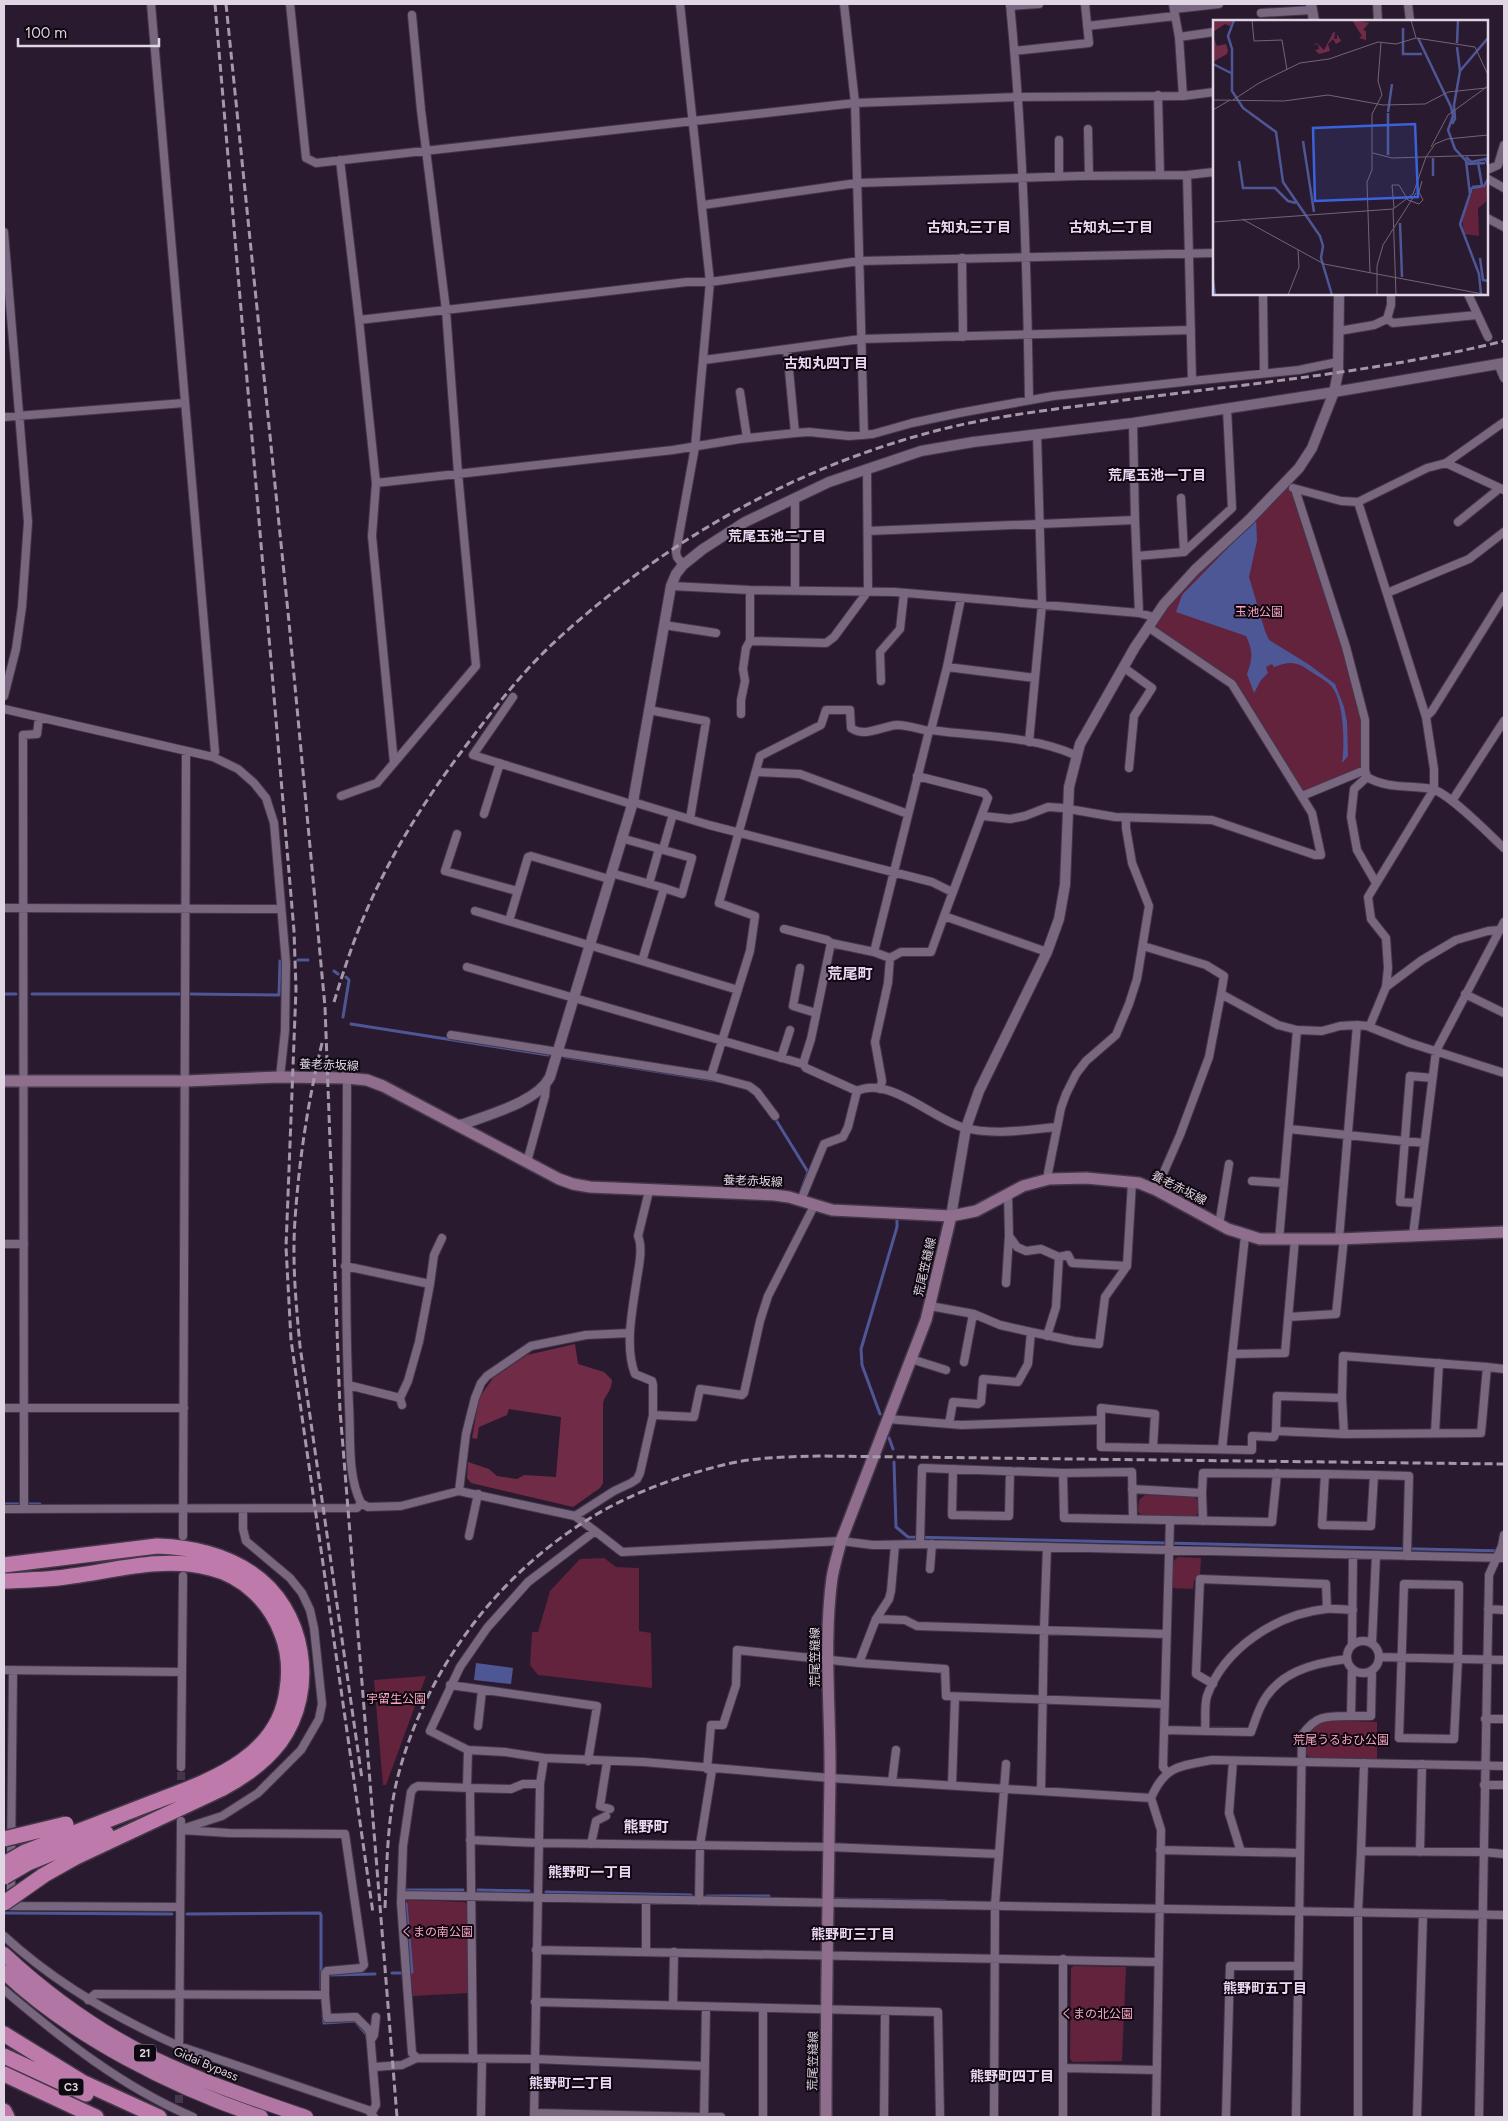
<svg xmlns="http://www.w3.org/2000/svg" width="1508" height="2121" font-family="Figtree,'Noto Sans JP',sans-serif">
  <rect width="100%" height="100%" fill="#2a1a2f"/>
  <path fill="#63233d" d="M1286,486l7,4 33,99 37,132 1,48 -61,24 -70,-111 -82,-56 46,-54z
    M1145,1495l49,1 5,6 -1,11 -4,5 -51,-2 -5,-4 1,-12z
    M1178,1557l23,1 -1,18 -6,5 -1,8 -22,-1 1,-26z
    M604,1558l12,9 23,1v63l12,2 1,55 -114,-13 -8,-10 2,-33h6l12,-41 30,-32z
    M426,1676l-40,109h-3l-9,-105z
    M1325,1720l52,2v37l-67,-1 -5,-5c1,-19 5,-23 20,-33z
    M408,1900l56,2 3,2 1,89 -55,3 -9,-92z
    M1074,1966l52,1 -4,94 -49,1 -3,-3 1,-91z"/>
  <path fill="#702c47" d="M575,1344l3,20 26,8 8,8c-1,14 -8,14 -9,25v78l-3,5 -27,19 -102,-24 -4,-5 1,-16 21,7 8,7 20,3 7,-4 32,2 5,-60 -52,-8 -2,6 -28,12 -2,12 -5,-1 7,-40 14,-20 34,-23z"/>
  <path fill="#4e5796" d="M1256,519l1,22 -8,36 16,54 4,9 39,24 27,20 9,23 3,15 1,34 -6,7c3,-19 2,-61 -10,-76 -5,-6 -13,-10 -19,-14 -15,-11 -21,-13 -39,-6l-2,-3 -6,3 2,6 -7,7 -7,13 -7,-19c6,-16 6,-23 -1,-38l-70,-24 6,-17z
    M476,1663l37,5 -2,16 -37,-4z"/>
  <g fill="none" stroke-linecap="round" stroke-linejoin="round">
    <path stroke="#4e5796" stroke-width="3" d="M298,960h10
      M334,971l4,3
      M4,994h12
      M32,994h150
      M189,994l90,1 1,-34
      M343,1017l6,-37 -3,-3
      M351,1024l197,31
      M565,1057l152,24
      M774,1119l2,1 32,52 -6,16
      M880,1414l-18,-49 -1,-16 36,-122v-7
      M889,1438l4,11
      M894,1462l2,65 12,10 596,14
      M4,1504h14
      M27,1504h13
      M406,1890h57
      M478,1890l51,1
      M546,1892l145,3
      M707,1896h62
      M836,1899l109,2
      M406,1904l6,68
      M4,1913l168,1
      M187,1914l133,-1 1,2v74
      M392,1973h10
      M328,1975l47,-1
      M323,2016l1,7 31,-2 11,13 1,4"/>
    <path stroke="#45364a" stroke-width="8" stroke-dasharray="8 4" stroke-linecap="butt" d="M181,1792v-25
      M179,2103v-20"/>
    <defs>
      <path id="minor" d="M151,4l64,748 -2,5
        M290,4l16,154 10,5 539,-60 164,-6 164,-1 31,-4
        M680,4l30,278 -15,165 -19,105 1,5 6,8
        M844,4l11,99 9,332
        M1010,4c13,132 17,264 19,396
        M1173,4l6,33 4,59
        M1377,4l1,17
        M1408,4l2,17
        M1010,6l29,-2
        M1174,9l45,-5
        M1261,13l51,-3
        M1087,26l88,-10
        M1179,37l35,-5
        M1014,51l75,-8 -4,-39
        M1158,95l2,80
        M1088,129l1,47
        M1059,140v37
        M340,160l19,160 17,163 -4,53 22,227
        M1487,170l11,-5 6,-20
        M1488,179l16,9
        M703,205l154,-22 221,-7 109,-1 27,-3
        M1487,218l17,9
        M4,232l24,290 -6,85 -6,42 -12,47
        M962,258l1,79
        M1263,294l1,79
        M1468,294l20,43
        M1387,319l6,4 84,-8
        M359,320l328,-38h23l150,-21 354,-8
        M1339,331l35,-6 13,-6 4,-14v-11
        M787,349l8,84
        M704,360l157,-21 330,-9
        M1498,364l6,14
        M1192,381l107,-11 39,-8
        M740,392l7,46
        M4,417l180,-14
        M1133,423l2,97
        M1446,463l58,27
        M376,483l297,-33 67,-11 55,-6 14,-1 40,4 24,-2 39,-11 47,-10 94,-17 139,-15 -5,-206
        M1293,488l48,13 17,1 69,-34 19,-5 58,-41
        M1295,489l51,158 19,73v50l2,7c20,12 43,8 65,12 17,4 57,45 72,59
        M1181,498l3,54
        M1358,502l68,215 8,52v20l-66,108 3,22 15,19 2,30 -2,19
        M1458,522l42,-34
        M868,531l267,-11 4,93
        M1137,556l47,-4 48,-44 -5,-99
        M671,586l79,4 145,2 244,21 15,4
        M795,590v-92
        M1387,593l82,-34 35,-27
        M664,625l52,8
        M750,641v-51
        M947,667l88,11
        M1123,667l29,21 -18,28 -5,52
        M881,681l-1,-29 20,-23 4,-36
        M513,697l-40,58 158,49
        M4,709l209,48 25,12 16,14 12,15 8,25 12,140 -1,68 -5,46
        M649,710l57,11 -16,98
        M741,714v-14l4,-19 -2,-12 3,-21 4,-7 76,2 8,-6 34,-46 -1,-122
        M1426,717l6,-6 72,-115
        M931,730c48,7 99,5 144,25
        M1029,742l13,-138 -5,-170
        M757,772l43,2 108,40
        M917,776l67,17 4,5 -44,118 103,36
        M1367,777l-13,12 -3,28 6,33 19,33
        M341,796l36,-13 99,-117 -18,-193 -12,-163 -25,-200 -9,-95
        M1302,796l63,-26
        M1452,801l52,-80
        M633,802l76,23 223,57 20,10
        M484,814l16,-51
        M983,816l27,3 15,-3 23,-9 15,1 52,9 97,3 103,35h6l-9,-42 -80,-129 -84,-57
        M457,834l-12,37 72,20
        M621,838l71,20 -10,36 -18,-6
        M663,849l10,-35
        M611,873l53,15 -22,73 96,29
        M649,884l10,-35
        M4,908l277,1
        M475,911l167,50
        M509,921l19,-64 3,-1 78,23
        M784,929l43,11 4,3
        M1143,946l63,19 18,11 -3,18 57,31 19,5
        M874,952l55,-221 2,-1 16,-63 14,-69
        M467,967l336,97 3,4 51,23
        M800,968l-7,38 23,7
        M1465,994l39,19
        M1371,1023l15,-36 36,-27 34,-20 32,-9 12,-1
        M451,1035l260,41 39,-125 5,-35 -36,-13 41,-147 61,-31 5,-15h24l1,18c14,10 31,-2 46,-3 10,0 22,4 32,6
        M781,1058l9,-28
        M803,1064l8,-25 20,-96 43,9 16,6 11,-6h30l13,-36
        M711,1076l38,10 8,6 18,24
        M347,1078c0,109 -3,219 2,328 2,31 -2,69 12,97
        M880,1089l2,-8 -7,-39 13,-59 2,-25
        M1289,1129l135,14
        M527,1162l18,-66 1,-10
        M1049,1179l-1,-6 13,-65 5,-14 10,-20 10,-13 30,-26 13,-31 8,-25 12,-73 -17,-43 -6,-35v-10
        M1252,1181l32,2
        M1156,1190l24,-55 29,-78 12,-63
        M1008,1194l1,42 8,11 9,4 15,-2 18,8 -3,50 -9,29
        M803,1202v-7l21,-51 19,-7 5,-10 9,-36c32,-15 75,27 105,36 30,9 64,3 95,0
        M1416,1203l-16,-1 10,-126 22,2
        M1219,1225l10,-61
        M1413,1235l23,-184 68,-129
        M1339,1239l18,-214
        M1279,1240l18,-210 25,1 18,-5 17,-1 10,1 43,17 94,30
        M4,1244h20
        M1059,1257l9,-2 4,8 55,3
        M345,1266l85,18
        M1006,1283l3,-48
        M930,1306l44,8 26,11 31,7
        M1288,1317l48,-3 8,-76
        M1232,1354l53,-1 10,-114
        M911,1359l35,11
        M964,1362l9,-48
        M1487,1367l17,2
        M348,1385l52,13
        M1342,1398l-65,-2 -1,35 68,3 137,-1 6,-66 -144,-11 -1,42 2,36
        M402,1405l-2,-7 8,-17 11,-39 11,-58 4,-29 8,-17
        M4,1408h180
        M653,1415l41,2 6,-28 42,6 2,-2 16,-72 8,-25 46,-90
        M888,1419l74,6 139,-5v-12l54,6 -2,34 -52,-1v-27
        M949,1424l4,-22 25,2 3,-2 2,-23 35,3 10,-18 3,-32 43,9 25,3 6,-47 22,-31 5,-84
        M1435,1433l4,-70
        M1153,1448l99,2v-14l22,1 2,-6
        M1222,1449l23,-213
        M953,1469l-1,46 57,1 1,-45
        M1063,1473l69,-1 1,47
        M1325,1474l49,1
        M1132,1489l70,4 1,28
        M459,1491l7,-57 9,-36 6,-15 6,-7 44,-30 55,-11 44,-2
        M1202,1493l1,-20 122,1 -3,51 49,1 3,-51 35,1 -2,80
        M4,1509l353,-1 4,-5 7,4 33,-1 58,-15 116,25 20,15
        M24,1509l-1,-774 14,-1 2,-16
        M575,1516l39,-25 17,-8 6,-4 3,-6 13,-58v-30l-1,-4 -17,-7c-11,-28 -2,-67 2,-96 2,-12 6,-30 1,-42l11,-45
        M183,1536l3,-785
        M469,1536l9,-42
        M920,1544l2,-76 141,5 1,45 208,4 5,-49
        M930,1569l2,-25
        M1404,1584l55,1 -1,74 -4,80 -55,-1z
        M1488,1609l16,1
        M876,1619l29,1 12,6 249,8
        M1347 1657a16 16 0 1 1 32 0a16 16 0 1 1-32 0Z
        M1372,1643l4,-88
        M1352,1645l1,-90
        M1379,1657l125,3
        M859,1663l86,6 1,27 219,8
        M1352,1669l-1,47h20l1,-46
        M4,1670l178,2
        M1213,1684l-17,-10 4,-95 126,5 1,25
        M450,1685l147,21 -9,55
        M1485,1719h19
        M478,1726l4,-36
        M1164,1730l87,2c3,-8 6,-18 10,-26 16,-34 52,-43 86,-47
        M1205,1731c1,-11 -1,-25 2,-35 17,-48 70,-82 119,-87 8,-1 18,1 27,1
        M468,1750l37,2 39,6 100,4 186,16 321,20
        M1233,1761l-4,52 12,39
        M607,1762l-7,44 10,3
        M181,1767l2,-191
        M707,1769l4,-44h12l13,-40 1,-35 122,13 17,-44 13,-20 2,-8 4,-46
        M1167,1772l-4,-5 7,-247
        M892,1782l4,-32
        M952,1785l3,-88
        M1484,1785h20
        M467,1787l1,-37 -38,-19 30,-64 27,-39 41,-46 67,-51 27,21 219,-11 32,4 47,-1 584,14
        M470,1788l-52,-2 -4,2 -3,4 -8,54 -2,57 11,150 5,5 118,1 169,7
        M1041,1791l3,-162 3,-82
        M185,1828l37,-12 36,-23 43,-43 18,-31 3,-15 -8,-76 -4,-18 -8,-17 -12,-15 -44,-37 -3,-12v-20
        M470,1840l69,3 289,4 171,7
        M591,1844l5,-23 10,-5
        M1160,1850l139,3
        M1361,1851l3,-88
        M1420,1852l2,-88
        M11,1860l2,-190
        M11,1872v34l169,1
        M402,1895l1102,20
        M646,1900v51
        M699,1901l1,-56 12,-75
        M4,1936c51,47 112,82 175,110l189,64 6,7
        M536,1950l621,12
        M4,1990c58,49 118,97 189,127
        M325,1995l2,23 29,-1 12,12 2,4 6,72 -4,7
        M88,2000l7,-6 230,1v-22l2,-2 34,-3 3,-3 -19,-131 -116,-1 -48,-3
        M535,2002l403,10 2,105
        M673,2005l1,-53
        M371,2040l3,-5 2,-18
        M179,2054l2,-233
        M473,2059l-3,-271 41,1 12,-5h17
        M374,2067l28,-2 15,-7
        M1063,2068l93,2
        M535,2113l169,4 2,-110
        M481,2114l1,-55
        M534,2117l6,-333 4,-26
        M704,2117h17
        M763,2117v-109
        M884,2117l1,-106
        M994,2117l1,-212 11,-141
        M1063,2117v-158
        M1156,2117l5,-287 -10,-32c14,-33 30,-32 61,-38l292,6
        M1226,2117l4,-151h67
        M1296,2117l6,-382c14,-20 25,-19 49,-19
        M1358,2117v-205l3,-61 122,1 21,2
        M1417,2117l6,-202
        M1479,2117l10,-542 13,-29 2,-11"/>
      <path id="tertiary" d="M1311,4l3,17
        M458,1125l6,-1c26,-10 73,-22 86,-47l83,-275 38,-216 5,-12 7,-9 20,-16 42,-27 84,-40 92,-31 52,-9 160,-19 201,-31 170,-29
        M951,1216l15,-88 13,-37 68,-139 12,-33 6,-34 4,-98 11,-43 55,-97 29,-43 31,-34 54,-50 50,-52 13,-20 22,-56 4,-19 1,-79"/>
      <path id="secondary" d="M4,1081h182l94,-4 67,1 20,2 16,6 176,93 14,5 17,3 184,8 15,2 43,13 119,6 25,-5 47,-25 26,-7 37,-1 53,5 17,7 72,39 32,10h79l165,-7
        M826,2117c0,-112 2,-225 4,-338 1,-66 -7,-135 2,-201 2,-12 6,-25 9,-37l85,-221 25,-104"/>
      <path id="trunk" d="M4,1954c44,41 96,78 149,104 50,24 101,41 153,59
        M4,1972c69,65 168,115 257,145"/>
      <path id="motorway" d="M4,1565l153,-19c33,1 66,8 94,27 54,36 67,117 29,169 -16,21 -36,35 -59,47l-145,68
        M4,1581c22,-1 45,-1 68,-5 45,-6 92,-20 138,-8 34,8 60,34 72,66 7,18 8,37 5,56 -8,68 -78,91 -133,112 -29,11 -57,22 -85,33
        M72,1845l34,-12
        M4,2034l78,48 77,35
        M4,2056l82,38
        M4,2074l92,43
        M4,2111l3,6"/>
    </defs>
    <use href="#minor" stroke="#433748" stroke-width="10"/>
    <use href="#tertiary" stroke="#433748" stroke-width="12"/>
    <use href="#secondary" stroke="#433748" stroke-width="14"/>
    <use href="#trunk" stroke="#433748" stroke-width="16"/>
    <use href="#motorway" stroke="#433748" stroke-width="18"/>
    <use href="#minor" stroke="#796780" stroke-width="8"/>
    <use href="#tertiary" stroke="#796780" stroke-width="10"/>
    <use href="#secondary" stroke="#8e6d8d" stroke-width="11"/>
    <use href="#trunk" stroke="#b176a3" stroke-width="14"/>
    <use href="#motorway" stroke="#bf7aac" stroke-width="15"/>
    <path stroke="#a599a9" stroke-width="3" stroke-dasharray="8 4" stroke-linecap="butt" d="M215,4l79,927 2,58 -10,258 5,93 82,573
      M226,4l63,618 36,385 15,403 57,707
      M334,1002c8,-26 16,-51 26,-76 25,-62 61,-121 102,-175 30,-40 61,-81 99,-115 110,-99 235,-169 378,-206 63,-16 129,-22 193,-31 124,-16 250,-28 372,-58
      M322,1043c-14,58 -23,117 -27,177 -3,42 1,84 5,126l62,433
      M385,1908c2,-44 2,-89 13,-132 27,-103 96,-197 186,-254 42,-27 91,-45 139,-57 31,-8 63,-8 95,-9l686,8"/>
    <defs>
      <path id="motorway-bridge" d="M4,1839l62,-15
        M4,1864l21,-12 44,-17
        M4,1877l24,-14 44,-18
        M4,1903l40,-28 32,-18"/>
    </defs>
    <use href="#motorway-bridge" stroke="#433748" stroke-width="18" stroke-linecap="butt"/>
    <use href="#motorway-bridge" stroke="#bf7aac" stroke-width="15"/>
  </g>
  <g text-anchor="middle" stroke-width="4" stroke-linejoin="round" paint-order="stroke">
    <g fill="#0f0811" stroke="#a198a4" stroke-width="1">
      <rect x="134" y="2044.5" width="22" height="17" rx="4"/>
      <rect x="58.5" y="2078.5" width="25" height="17" rx="4"/>
    </g>
    <g font-size="11" font-weight="bold" fill="#dfd5e3">
      <text x="145" y="2057">21</text>
      <text x="71" y="2091">C3</text>
    </g>
    <g font-size="12" fill="#fca7c3" stroke="#0f0811">
      <text x="1259" y="616">玉池公園</text>
      <text x="396" y="1703">宇留生公園</text>
      <text x="1341" y="1744">荒尾うるおひ公園</text>
      <text x="437" y="1936">くまの南公園</text>
      <text x="1097" y="2018">くまの北公園</text>
    </g>
    <g font-size="12" fill="#dfd5e3" stroke="#0f0811">
      <text transform="translate(329 1065) rotate(2)" y="4">養老赤坂線</text>
      <text transform="translate(753 1181) rotate(2)" y="4">養老赤坂線</text>
      <text transform="translate(1179 1188) rotate(27)" y="4">養老赤坂線</text>
      <text transform="translate(925 1267) rotate(-77)" y="4">荒尾笠縫線</text>
      <text transform="translate(815 1657) rotate(-90)" y="4">荒尾笠縫線</text>
      <text transform="translate(813 2061) rotate(-89)" y="4">荒尾笠縫線</text>
      <text transform="translate(206 2064) rotate(23)" y="4">Gidai Bypass</text>
    </g>
    <g font-size="14" font-weight="bold" fill="#edd8f5" stroke="#0f0811">
      <text x="969" y="232">古知丸三丁目</text>
      <text x="1111" y="232">古知丸二丁目</text>
      <text x="826" y="368">古知丸四丁目</text>
      <text x="1157" y="480">荒尾玉池一丁目</text>
      <text x="777" y="541">荒尾玉池二丁目</text>
      <text x="590" y="1877">熊野町一丁目</text>
      <text x="853" y="1939">熊野町三丁目</text>
      <text x="1265" y="1993">熊野町五丁目</text>
      <text x="1012" y="2081">熊野町四丁目</text>
      <text x="571" y="2088">熊野町二丁目</text>
    </g>
    <g font-size="15" font-weight="bold" fill="#edd8f5" stroke="#0f0811">
      <text x="850" y="979">荒尾町</text>
      <text x="646" y="1832">熊野町</text>
    </g>
  </g>
  <g transform="translate(1213 20)">
    <rect width="275" height="275" fill="#2a1a2f"/>
    <path d="M275,161l-2,21 -8,6 1,28 -15,-2 -2,-15 11,-28 2,-3h8z" fill="#63233d"/>
    <path d="M0,0h18l1,1 -2,5 -5,-2 -12,8zM139,0l17,3 -6,7 3,1v9l-7,-2 3,-2zM121,11l1,2 -1,6h3v-5l4,7 -5,3 -3,-5 -5,5 2,7 -11,3 -4,-4 4,-1 -1,-5 -5,1 4,-2 7,7zM1,19l3,7 9,-2 2,6 -1,4 -14,8z" fill="#702c47"/>
    <path fill="none" stroke="#4e5796" stroke-width="2.5" d="M21,0l-6,16 4,13v42l11,17 33,24 7,50 37,54 3,10 -2,12 11,37M190,8v26h19M205,18l33,69 2,9 -5,14 7,19 14,15 16,-1M244,23l1,-23M244,27l3,24M0,44l18,9M175,92l4,-28M175,93v42M239,104l3,-5 -1,-14 6,-34 28,-33M90,121l11,71M253,137l5,5 15,-3 2,6M26,141l4,27h32l13,13 8,2M253,141l4,33M220,156v-18M259,167l10,-1 -4,-24M187,203l2,54M267,238l3,22 5,1M0,260l2,15M268,274l-2,-20 -19,-50 12,-36 12,-2 4,-7"/>
    <path fill="none" stroke="#726577" stroke-width="1" d="M39,0l2,21 28,-1 5,30M198,0l5,18 59,9 13,28M0,80l71,1 44,-6 55,10 42,-1 23,-12 38,-4M20,80l26,-17 41,-20 29,-4 49,-17 18,2 20,-6M0,90l17,-10M218,127l17,-32 40,-29M160,133l19,5 96,-3M181,188l-2,-23h7l9,15 11,4 4,-4 -4,-8 3,-11M180,189l3,86M29,199l82,45 164,31M0,202l180,-13 20,-15 13,-37 9,-13 12,-5 41,-4M157,253l-3,-91 5,-12v-56l10,-19 -4,-14 3,-38M75,275l11,-28 -1,-17M164,275v-29l6,-21 33,-52"/>
    <path fill="#3a62da" fill-opacity="0.15" stroke="#3a62da" stroke-width="2.5" d="M202,104l3,73 -103,4 -2,-73z"/>
    <rect width="275" height="275" fill="none" stroke="#dfd5e3" stroke-width="2.5"/>
  </g>
  <rect width="1508" height="2121" fill="none" stroke="#dfd5e3" stroke-width="10"/>
  <path d="M18 38v8h141v-8" fill="none" stroke="#dfd5e3" stroke-width="2.5"/>
  <text x="25" y="38" font-size="15" fill="#dfd5e3" stroke="#0f0811" stroke-width="4" paint-order="stroke">100 m</text>
</svg>
